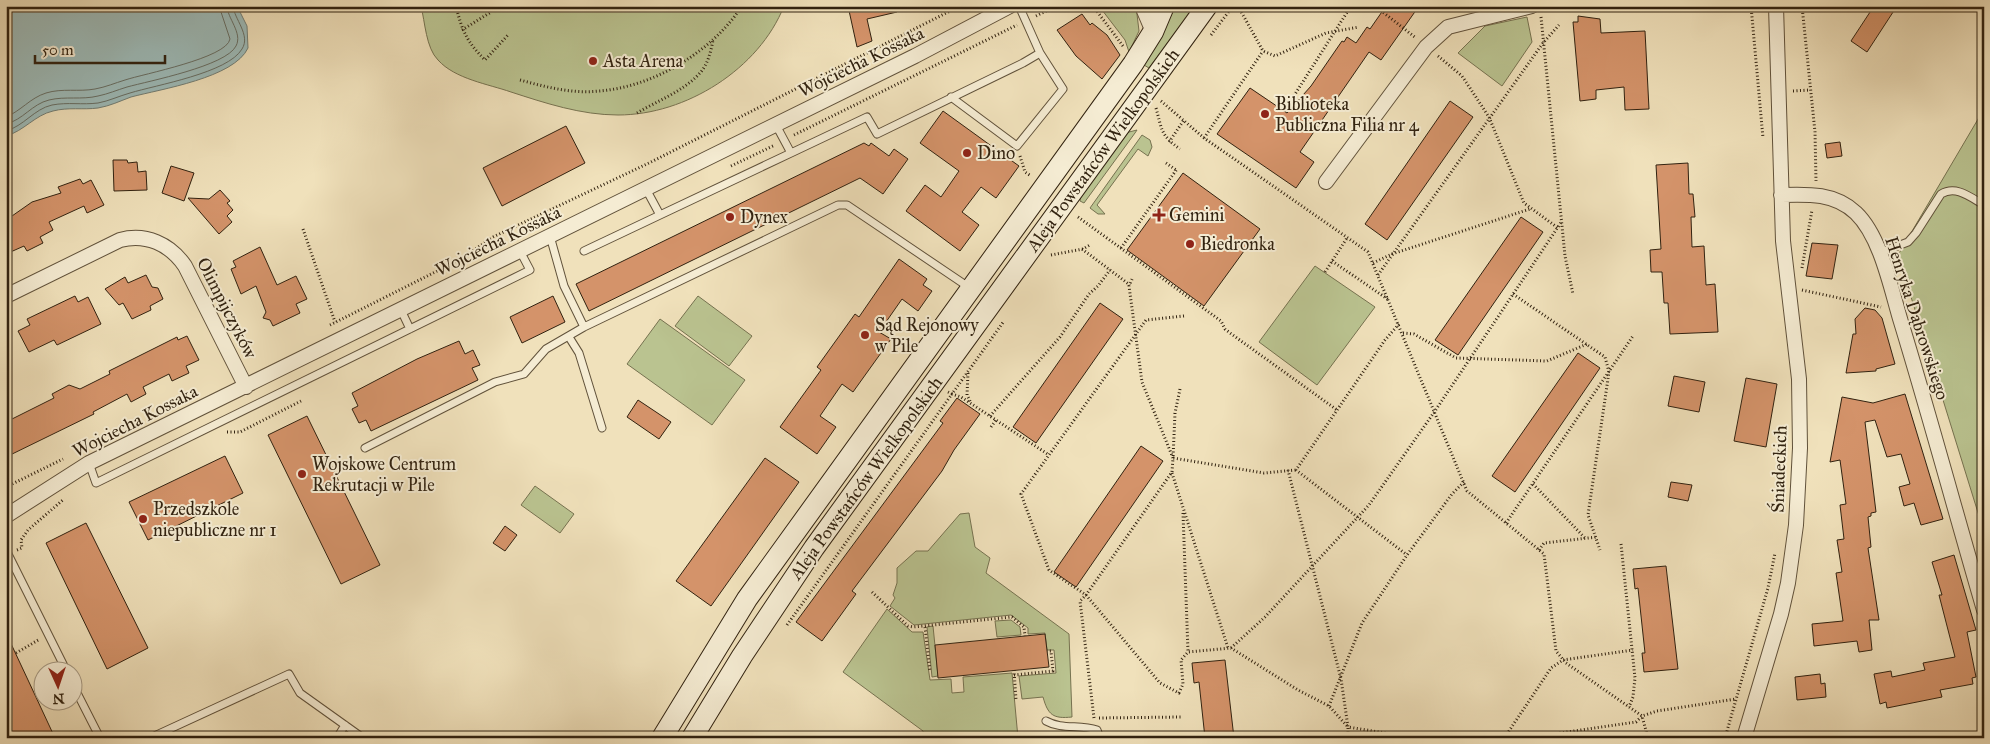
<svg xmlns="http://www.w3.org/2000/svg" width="1990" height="744" font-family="'IM FELL Great Primer',serif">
  <rect width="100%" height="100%" fill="#f0e1bb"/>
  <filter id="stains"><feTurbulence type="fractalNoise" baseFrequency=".004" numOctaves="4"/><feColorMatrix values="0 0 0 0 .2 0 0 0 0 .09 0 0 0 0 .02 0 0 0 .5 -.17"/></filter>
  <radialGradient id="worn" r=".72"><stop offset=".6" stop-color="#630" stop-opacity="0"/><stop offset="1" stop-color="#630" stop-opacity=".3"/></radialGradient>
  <path fill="#bac390" stroke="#767250" d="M421,6h363c-25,63 -98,109 -166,109 -37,0 -73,-12 -107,-23 -23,-8 -56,-13 -73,-32 -12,-12 -13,-38 -17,-54z
    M1099,6h37l3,25 -10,21 -4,-12z
    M1176,6h19l-46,62 -5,-3z
    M1527,17l5,25 -30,44 -44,-33 27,-27z
    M1984,109v423l-86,-277z
    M1137,130l-2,3 -51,70 -4,-2 1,-5 44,-61 4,-3z
    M1142,135l8,5 2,7 -4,9 -10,-7 -41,56 8,9h-7l-8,-6z
    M1315,266l60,41 -58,78 -58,-43z
    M698,296l54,40 -23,30 -54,-40z
    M660,319l85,61 -33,45 -85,-61z
    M535,486l39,28 -14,19 -39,-28z
    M969,513l6,34 15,11 -4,15 83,61 3,83c-19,2 -24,-2 -29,-20l-21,2 -3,-23 37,-3 -2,-23h-7l-2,-17 -17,1v-6l-17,-13 -97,10 -24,-19 5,-8 -2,-3 4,-12v-15l19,-17h12l32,-37z
    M887,609l25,23h11l7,48 21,-1 1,14 12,-1 -1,-15 49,-4 6,65h-94l-1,-7 -80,-59z
    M1011,620l9,7 1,8 -24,2 -2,-16z
    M933,626l5,50 -6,1 -5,-50z"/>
  <path fill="#9dbbb9" stroke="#727e75" d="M6,6h231l10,20 1,22c-14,30 -87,41 -117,49 -11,4 -21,9 -33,11 -15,2 -30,-1 -45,3 -18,4 -29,20 -47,25z"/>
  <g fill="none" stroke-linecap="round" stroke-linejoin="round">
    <path stroke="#676e64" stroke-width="1" d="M6,117c15,-6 24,-19 40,-24 16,-5 33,-1 49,-4 11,-2 20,-6 30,-9 18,-6 102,-22 105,-41l-11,-33
      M6,124c17,-4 26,-20 43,-24 16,-4 33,0 49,-4 10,-2 19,-6 29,-9 22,-6 99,-21 109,-41 7,-13 -9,-28 -9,-40
      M6,131c18,-5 28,-22 46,-26 16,-3 30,0 46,-2 11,-2 21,-7 32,-10 26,-8 98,-20 112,-44 9,-14 -8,-30 -9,-43"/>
  </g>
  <path fill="#d4936a" stroke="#312210" d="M848,6h48l1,6 -30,7 5,22 -15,6z
    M1386,6h33l-38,54 -12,-8 -69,100 14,10 -18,26 -79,-54 33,-46 37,25 24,-27 31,-45 2,1 3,-5 9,6 11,-16 3,2z
    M1874,6h23l-30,46 -16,-11z
    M1082,14l8,11 2,-2 15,12 13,20 -18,24 -26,-23 -19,-26z
    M1578,16l22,3 1,14 44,-2 4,78 -24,1 -1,-23 -28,3v9l-16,2 -7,-79h5z
    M1450,101l23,16 -86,123 -22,-16z
    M943,111l76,55 -23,32 -15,-11 -19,25 17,13 -19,26 -54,-40 19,-26 16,12 18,-26 -39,-28z
    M566,126l19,37 -83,43 -19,-38z
    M1840,142l2,14 -15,2 -2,-14z
    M864,143l5,3 2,-3 18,13 5,-7 14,10 -25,35 -23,-16 -271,133 -13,-27z
    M113,160h14l1,3 9,-1 1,10 8,-1 1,19 -33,1z
    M1688,163l1,31h4l2,23h-4l1,30 12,-1 2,39 9,-1 3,48 -48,2 -2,-31h-4l-2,-31h-11l-1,-22 11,-1 -5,-84z
    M171,166l23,7 -10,28 -22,-8z
    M1183,173l77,56 -56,77 -77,-56z
    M80,179l3,5 8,-4 13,25 -17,8 -3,-7 -35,16 4,8 -13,7 3,6 -16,8 -3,-5 -18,8v-39l6,1 20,-14 29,-9 -3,-6z
    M220,190l10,11 -3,2 6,7 -6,6 5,6 -13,12 -31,-36 21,1z
    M1521,217l22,15 -85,123 -23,-15z
    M1812,243l26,2 -6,34 -26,-3z
    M260,247l17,38 19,-9 11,23 -11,5 4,9 -27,13 -3,-6 -7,-2 3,-6 -10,-26 -15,8 -10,-25 5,-2 -3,-6z
    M899,259l28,20 -4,6 9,6 -14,20 -16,-12 -23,33 12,7 -38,53 -11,-8 -22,32 16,11 -19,27 -37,-27 41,-57 -4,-3 38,-53 4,3z
    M146,275l6,12 6,1 5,11 -13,7 1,4 -19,9 -9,-16 -4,2 -14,-16 20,-12 3,6z
    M75,296l3,6 10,-5 13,27 -44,21 -3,-5 -25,12 -11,-21 12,-6 -3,-6z
    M553,296l12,26 -43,21 -12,-26z
    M1100,303l23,16 -87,124 -23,-16z
    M1865,308l10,2 7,8 13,46 -19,5v2l-30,2 7,-39h3l-1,-15z
    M187,336l12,24 -13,6 3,7 -17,8 -3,-7 -26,13 3,7 -15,8 -4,-8 -34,18 1,2 -88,43v-35l48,-24 -2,-4 17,-9 11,4 30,-15 -1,-3 68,-34 1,3z
    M459,341l6,13 8,-4 7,15 -8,3 6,12 -107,51 -5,-11 -7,3 -7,-14 6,-3 -6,-13 65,-34z
    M1578,353l22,15 -85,124 -23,-16z
    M1674,376l31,6 -6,30 -31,-6z
    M1746,378l31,6 -11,63 -32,-6z
    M1905,394l38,125 -22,6 -7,-22 -10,3 -5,-19 11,-3 -9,-30 -14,3 -12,-37 -10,2 11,90 -5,1v3l-3,1 3,30 -3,1 11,72h-10l3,30 -13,2 -2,-11 -43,5 -2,-22 31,-3 -7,-48 6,-1 -5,-32 7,-1 -4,-34 6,-1 -6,-44 -10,2 12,-65 31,6z
    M957,398l23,16 -26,36 -12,21 -90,120 4,3 -34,47 -26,-19 147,-199 -3,-2z
    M638,400l33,22 -12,17 -32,-22z
    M307,416l73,149 -39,19 -73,-149z
    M1141,446l22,15 -87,126 -22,-15z
    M225,456l18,37 -95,47 -19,-38z
    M765,458l34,24 -88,124 -35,-25z
    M1671,482l21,3 -4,16 -20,-4z
    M86,523l62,125 -41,21 -61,-126z
    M505,526l12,9 -12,16 -12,-8z
    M1954,555l22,75 -9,2 9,45 -4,1 1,6 -33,6 2,7 -55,11 -1,-6 -6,2 -6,-30 17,-3 1,6 33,-7 -2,-7 32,-6 -16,-62h3l-10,-33z
    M1666,566l12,103 -34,3 -2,-19h3l-7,-65 -3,1 -2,-20z
    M6,633l22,47 27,58h-49z
    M1045,634l4,33 -111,11 -3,-33z
    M1225,660l9,78h-29l-6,-56 -5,1 -2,-20z
    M1820,674l1,10 4,-1 1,14 -29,3 -2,-23z"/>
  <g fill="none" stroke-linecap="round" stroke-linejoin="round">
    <defs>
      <path id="lane" d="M951,97l66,49 46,-57 -23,-36
        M776,125l15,28 76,-36 10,17 146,-71 17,-10 -21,-47
        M646,189l14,26 131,-62
        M550,236l14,50 20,41
        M584,251l76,-36
        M1879,253l29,-11 8,-9 25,-39c15,-9 29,3 43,11
        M401,310l9,19
        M569,337l10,16 23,75
        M365,448l130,-66 29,-8 22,-25 38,-22 254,-122h9l123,83
        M89,463l7,20 434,-213 -10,-19
        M6,550l61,122
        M72,683l28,55
        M1046,721c16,9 34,3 51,9l3,8
        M150,738l139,-64 11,19 63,45
        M337,738l8,-13"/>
      <path id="street" d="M1142,6l11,26
        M1326,182l100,-135 22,-20 84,-21
        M1781,195c28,-1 54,-2 75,18 25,24 35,76 45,109 29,95 55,192 83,288
        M6,296l114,-56c26,-7 50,4 65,26l61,121
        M6,516l83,-53 826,-407 95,-50
        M1744,738l37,-124 7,-31 8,-58 4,-77 -1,-69 -16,-138 -7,-235"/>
      <path id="secondary" d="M662,738l85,-139 386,-535 20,-32 11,-26
        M692,738l50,-82 72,-108 393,-542"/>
    </defs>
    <use href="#lane" stroke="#61523b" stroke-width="9"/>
    <use href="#street" stroke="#61523b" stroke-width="16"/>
    <use href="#secondary" stroke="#312210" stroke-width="22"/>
    <path stroke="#312210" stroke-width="3" stroke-dasharray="1 2.5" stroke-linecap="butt" d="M456,6c6,25 11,36 29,54l23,-25
      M783,6l1,1
      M1093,6l30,40
      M1238,6l25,45 12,5 51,-23 33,-6
      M1375,6l41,32
      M1751,6l12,132
      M1802,6l13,126 1,49
      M1036,16l20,-10
      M1541,17l24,239 8,38
      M462,30l29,-18
      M1211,35l22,-29
      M1438,56l24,20 27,41 35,86 34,25
      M520,80c26,7 52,14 79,11 54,-4 113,-39 143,-85
      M1793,91l17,-1
      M1161,101l43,37 164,114 99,239 77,63 12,97 10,12 76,53 15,-5 79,-12
      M1290,102l61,-96
      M1156,108c6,21 4,27 24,41
      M637,113c20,-12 47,-22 63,-40 8,-9 11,-22 13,-33
      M794,135l223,-110
      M1204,138l59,-87
      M1169,142l15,-22
      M1020,156l5,16 6,4
      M1166,163l10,7
      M731,166l44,-21
      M1078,217l143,104 4,8 5,4 107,77
      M303,229l32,93
      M1121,248l56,-79
      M1082,249l48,36
      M1051,255l32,-6 7,-4
      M1332,261l57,39
      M1373,263l19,-9 138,-45
      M1802,268l10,-58
      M1325,272l22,-34
      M1378,275l165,-232 16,-18
      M1802,290l79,17
      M1513,294l92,63 4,15 -21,143 12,35
      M1184,316l-38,4 -125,174 28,76 37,25 74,88 19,10 4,-9 -2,-24 7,-8 43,-4 67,42 31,16 19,21v11
      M1399,324l-14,16 -89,130 111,85
      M330,325l131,-66 32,-22 156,-74 311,-157
      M1403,333l11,1 42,24 91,3 40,-17
      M968,373l-1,22 4,8
      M1180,389l-5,24 -2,45 91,15 32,-3
      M948,392l4,2 52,-73
      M990,416l70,-79 29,-43 9,-8 12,-16
      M991,427l5,-7
      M227,432h13l61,-31
      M1288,470l53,209 7,48 68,11
      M1172,473l56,175
      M1533,484l52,54
      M6,487l57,-28
      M1183,513l5,139
      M1506,523l127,-187
      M1621,544l14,134 -2,19 -4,10
      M17,550l5,-2 -1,-8 7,-10 36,-31
      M1539,550l5,-7 53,-6
      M872,592l36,34 5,1 99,-10 12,10 1,9
      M787,625l165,-231 9,3 88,58
      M925,627l5,45
      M1231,648l34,-31 104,-112 66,-94 127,-190
      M16,653l24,-14
      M1014,670l2,30
      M1014,675l39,-4 -2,-20h-4
      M1329,706l33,-83 45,-68 45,-61 12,-12
      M1094,718l-14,-117 6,-6 86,-123 1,-14 -31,-76 -13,-96 4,-9
      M1099,718l82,-1
      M1507,738v-4l44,-66 12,-8 70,-10
      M1525,738l111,-16 6,-6 6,22
      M1725,738l43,-150 7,-35"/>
    <use href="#lane" stroke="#f5ecd3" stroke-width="7"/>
    <use href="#street" stroke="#f5ecd3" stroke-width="14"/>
    <use href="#secondary" stroke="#f5ecd3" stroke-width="20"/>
  </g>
  <g fill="#8f2418" stroke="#f5ecd3" stroke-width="2">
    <circle cx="593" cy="61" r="5"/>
    <circle cx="1265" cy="114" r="5"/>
    <circle cx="967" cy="153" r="5"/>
    <path d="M1156.5 207.5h5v5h5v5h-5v5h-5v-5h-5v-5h5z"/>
    <circle cx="730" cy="217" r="5"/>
    <circle cx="1190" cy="244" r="5"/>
    <circle cx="865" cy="335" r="5"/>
    <circle cx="302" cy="474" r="5"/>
    <circle cx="143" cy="519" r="5"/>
  </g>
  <g text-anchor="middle" stroke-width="4" stroke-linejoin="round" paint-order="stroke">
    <g font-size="18" fill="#312210" stroke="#f5ecd3" text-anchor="start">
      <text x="603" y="67">Asta Arena</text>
      <text x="1275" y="110">Biblioteka<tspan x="1275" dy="21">Publiczna Filia nr 4</tspan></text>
      <text x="977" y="159">Dino</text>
      <text x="1169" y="221">Gemini</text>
      <text x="740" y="223">Dynex</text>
      <text x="1200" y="250">Biedronka</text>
      <text x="875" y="331">Sąd Rejonowy<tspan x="875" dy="21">w Pile</tspan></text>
      <text x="312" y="470">Wojskowe Centrum<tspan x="312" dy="21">Rekrutacji w Pile</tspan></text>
      <text x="153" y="515">Przedszkole<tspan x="153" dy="21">niepubliczne nr 1</tspan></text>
    </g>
    <g font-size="18" fill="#312210" stroke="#f5ecd3">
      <text transform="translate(861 62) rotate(-26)" y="6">Wojciecha Kossaka</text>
      <text transform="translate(1103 150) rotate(-54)" y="6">Aleja Powstańców Wielkopolskich</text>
      <text transform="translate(498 241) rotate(-26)" y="6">Wojciecha Kossaka</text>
      <text transform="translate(227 308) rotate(63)" y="6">Olimpijczyków</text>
      <text transform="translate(1917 318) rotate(72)" y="6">Henryka Dąbrowskiego</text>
      <text transform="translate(135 421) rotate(-27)" y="6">Wojciecha Kossaka</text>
      <text transform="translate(1779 469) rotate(-88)" y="6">Śniadeckich</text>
      <text transform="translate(866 478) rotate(-54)" y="6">Aleja Powstańców Wielkopolskich</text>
    </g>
  </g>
  <rect width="1990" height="744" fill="none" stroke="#f0e1bb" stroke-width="25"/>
  <rect x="8" y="8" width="1975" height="729" fill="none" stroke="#312210" stroke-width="2.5"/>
  <rect x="12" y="12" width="1965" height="719" fill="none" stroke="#312210"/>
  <g transform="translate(58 686) rotate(177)"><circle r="24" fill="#f5ecd3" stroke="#a79b85"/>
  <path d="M0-4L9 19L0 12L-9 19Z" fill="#8f2418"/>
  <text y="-8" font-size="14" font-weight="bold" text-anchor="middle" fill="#312210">N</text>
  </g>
  <path d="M35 55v8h130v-8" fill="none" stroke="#312210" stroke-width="2.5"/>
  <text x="42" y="55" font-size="15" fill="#312210" stroke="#f5ecd3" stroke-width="4" paint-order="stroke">50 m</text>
  <rect width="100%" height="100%" filter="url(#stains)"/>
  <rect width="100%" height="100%" fill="url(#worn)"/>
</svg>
